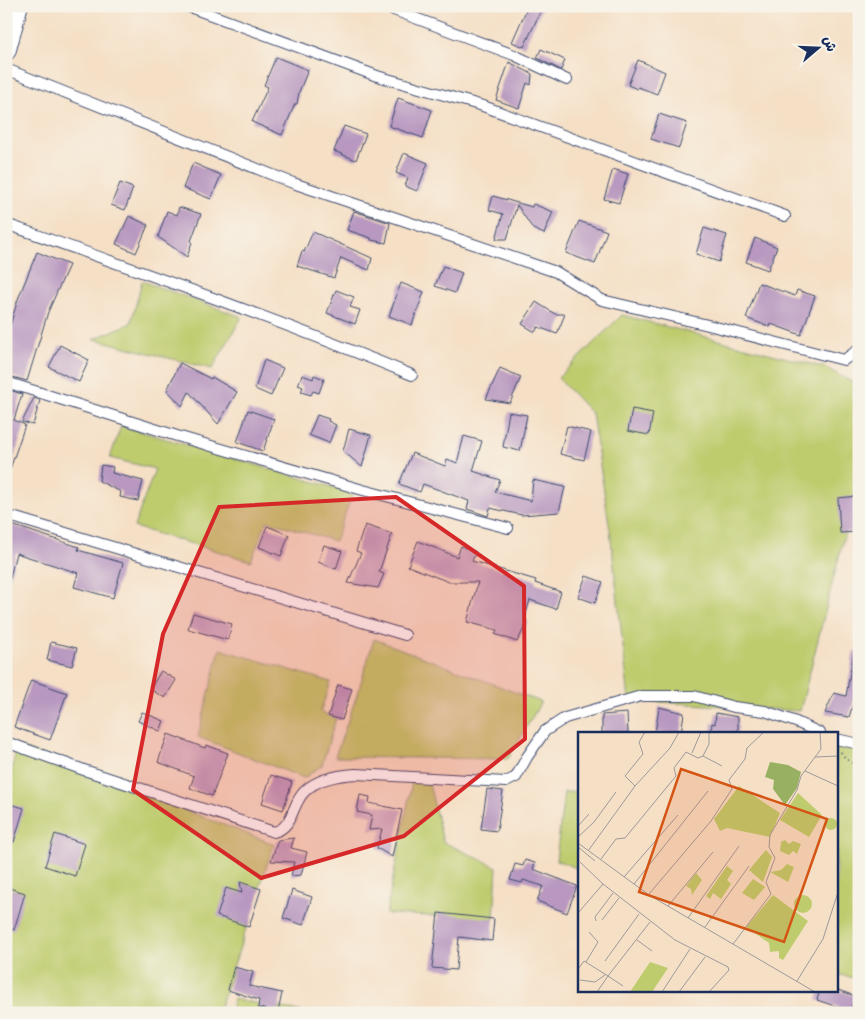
<svg xmlns="http://www.w3.org/2000/svg" width="865" height="1019" font-family="'Shantell Sans','Playpen Sans Arabic',sans-serif">
  <rect width="100%" height="100%" fill="#f7f3e8"/>
  <filter id="ink" filterUnits="userSpaceOnUse"><feTurbulence type="fractalNoise" baseFrequency=".02" numOctaves="2"/><feDisplacementMap in="SourceGraphic" scale="10" xChannelSelector="R" yChannelSelector="G"/><feConvolveMatrix kernelMatrix="1 2 1 2 8 2 1 2 1" color-interpolation-filters="sRGB"/></filter>
  <filter id="wash" filterUnits="userSpaceOnUse"><feTurbulence type="fractalNoise" baseFrequency=".0096" numOctaves="4" result="noise"/><feDisplacementMap in="SourceGraphic" scale="20" xChannelSelector="R" yChannelSelector="G"/><feGaussianBlur stdDeviation="1.12" result="paint"/><feColorMatrix in="noise" values="0 0 0 0 0 0 0 0 0 0 0 0 0 0 0 0 0 1.4 0 .05"/><feComposite in="paint" operator="in"/></filter>
  <g filter="url(#wash)">
    <rect width="100%" height="100%" fill="#f5dfc5"/>
    <path fill="#bfcc6e" stroke="#6d7e66" d="M142,281l100,36 -30,52 -118,-30 37,-16z
      M622,315l204,53 33,18v91l-59,234 -171,-11 -19,-170 -18,-116 -34,-36z
      M121,426l232,67 -18,48 -68,-20 -16,40 -117,-34 21,-58 -45,-11z
      M374,639l167,63 -33,57 -173,-2 23,-65z
      M220,649l111,33 -11,30 16,6 -14,47 -18,13 -106,-41z
      M836,742l23,4v233l-23,-5z
      M17,746l257,98 -56,169h-212v-218z
      M413,777l16,7 14,58 54,25 -3,52 -108,-5z
      M564,792h15v77l-23,-9z
      M233,999l76,14h-78z"/>
    <g id="blocks">
      <path fill="#b898c0" d="M528,6h15l-19,41 -12,-5z
        M541,49l24,11 -4,10 -24,-12z
        M276,57l32,13 -9,22 -2,12h-2l-13,31 -30,-13 16,-35 -4,-2z
        M638,60l27,12 -8,22 -19,-7 -1,2 -9,-4z
        M509,62l23,12 -1,11 -4,-2 -8,25 -23,-8z
        M398,98l34,12 -9,28 -34,-12z
        M659,114l28,9 -8,25 -28,-9z
        M344,126l22,8 -10,26 -22,-9z
        M404,153l24,10 -11,28 -12,-5 3,-8 -12,-5z
        M193,163l28,12 -10,24 -28,-11z
        M613,169l15,5 -9,29 -15,-4z
        M120,183l13,5 -8,22 -14,-5z
        M493,196l39,11 1,-3 20,8 -9,22 -11,-5 -16,-24 -10,34h-11l7,-25 -14,-4z
        M179,207l22,7 -10,27 1,1 -5,15 -29,-20 9,-26 10,4z
        M354,211l36,12 -4,20 -15,-3v-2l-24,-8z
        M129,216l19,9 -12,28 -20,-9z
        M579,221l28,10 -12,33 -29,-11z
        M704,228l23,7 -8,27 -23,-8z
        M313,232l59,26 -3,12 -28,-12 -7,20 -37,-12 5,-15 2,1z
        M755,238l22,9 -9,23 -22,-8z
        M37,252l32,13 -21,47 -21,69 -21,-6v-36l12,-40z
        M443,266l19,7 -7,20 -20,-7z
        M401,283l23,9 -12,33 -23,-9z
        M759,283l36,13 2,-6 18,6 -14,39 -30,-11 -1,3 -24,-9z
        M336,290l18,7 -4,10 10,3 -5,14 -28,-11z
        M536,302l19,12h10l-8,20 -19,-7 -3,5 -13,-8z
        M60,345l29,15 -10,22 -30,-15z
        M264,360l19,8 -12,28 -16,-7z
        M180,363l31,16 1,-2 25,15 -19,32 -29,-32 -7,14 -15,-16z
        M500,368l21,9 -11,26 -24,-4z
        M302,375l11,4 1,-4 10,4 -5,14 -6,-2 -2,4 -10,-3 2,-5 -5,-2z
        M6,389l16,5 -8,26 11,5 -17,50h-2z
        M34,398l6,2 -7,25 -11,-3z
        M632,409l21,4 -4,22 -21,-4z
        M248,410l26,9 -11,32 -26,-9z
        M509,412l18,3 -7,36 -17,-4z
        M317,415l12,4 -1,2 8,4 -7,18 -20,-8z
        M567,426l24,6 -7,28 -24,-6z
        M349,429l22,6 -9,32 -19,-16z
        M464,436l18,5 -9,30 27,9 -5,12 36,9 2,-21 32,7 -6,25 -37,3 -32,-7 -2,8 -21,-7 2,-8 -46,-17 -3,8 -21,-8 13,-31 33,13 2,-7 10,4z
        M101,465l12,2 -1,6 31,8 -5,20 -18,-4 1,-5 -22,-11z
        M859,496v36l-19,1 -2,-35z
        M6,523l73,24 -1,3 45,13 -10,35 -39,-11 4,-14 -62,-20 -6,25h-4z
        M365,525l27,9 -13,38 5,2 -6,14 -30,-5 13,-30 -5,-2z
        M267,526l22,9 -8,21 -22,-9z
        M418,541l39,16 4,-11 15,6 -4,9 64,19 -1,3 26,9 -5,17 -26,-9 -5,17 2,6 -10,19 -22,-8 2,-4 -30,-8 11,-40h-29l-41,-16z
        M324,545l18,6 -6,18 -18,-7z
        M586,576l17,6 -8,21 -17,-6z
        M193,613l39,11 -4,16 -40,-11z
        M51,642l26,6 -5,18 -25,-6z
        M854,651h5v34l-10,32 -24,-4 9,-20 12,3z
        M161,671l15,9 -11,18 -15,-9z
        M31,680l36,13 -17,47 -36,-13z
        M338,685l14,4 -10,31 -14,-4z
        M659,707l25,6 -3,20h-26z
        M142,712l22,9 -4,10 -22,-10z
        M627,713l1,20h-26v-18z
        M716,713l22,4v16h-27l1,-10 3,1z
        M168,734l37,14 1,-3 22,8 -16,43 -22,-8 4,-12 -36,-14z
        M271,775l21,7 -9,28 -21,-7z
        M487,789l16,2 -6,40 -16,-2z
        M360,795l10,2 -1,6 33,7 -10,47 -15,-9 5,-19 -13,1 3,-15 -15,-3z
        M6,803l18,5 -10,34 -8,-1z
        M55,834l30,10 -10,32 -30,-10z
        M294,838l-3,10 16,4 -6,23 -10,1 3,-14 -23,-1 7,-21z
        M525,860l10,3 -2,6 44,17 -10,27 -30,-12 6,-15 -20,-6 -1,3 -12,-3 5,-16 8,2z
        M240,882l21,7 -12,38 -32,-11 9,-28 16,5z
        M6,887l19,6 -11,37 -8,-3z
        M292,890l20,7 -9,28 -20,-7z
        M438,913l56,6 -2,22 -33,-4 -3,33 -24,-2z
        M234,967l19,5 -4,14 33,7 -4,19 -20,-4 1,-8 -31,-10z
        M820,990h18l17,6 -5,15 -33,-11z"/>
    </g>
  </g>
  <g filter="url(#ink)">
    <use href="#blocks" fill-opacity="0" stroke="#3c496d" stroke-width="1"/>
    <g fill="none" stroke-linecap="round" stroke-linejoin="round">
      <defs>
        <path id="street" d="M187,6l190,70 106,30 302,110
          M383,6l131,49 53,25
          M6,69l287,114 263,89 46,28 106,25 136,35 15,-11
          M6,224c136,48 273,96 406,151
          M6,382l171,54 186,54 145,38
          M6,515l399,120
          M836,739l23,5
          M6,742l78,28 190,62c20,-5 17,-28 31,-41 13,-13 34,-16 51,-17l150,8 10,-5 11,-20 18,-26 20,-13 76,-22h53l40,11 31,4 31,11 24,11"/>
        <path id="highway" d="M6,51l12,-45"/>
      </defs>
      <use href="#street" stroke="#3c496d" stroke-width="12"/>
      <use href="#highway" stroke="#3c496d" stroke-width="21"/>
      <path stroke="#3c496d" stroke-width="2" stroke-dasharray="1 4" stroke-linecap="butt" d="M841,752l5,7 13,8"/>
      <use href="#street" stroke="#fff" stroke-width="10"/>
      <use href="#highway" stroke="#fff" stroke-width="19"/>
    </g>
  </g>
  <path fill="#d62828" fill-opacity="0.2" stroke="#d62828" stroke-width="4" stroke-linejoin="round" d="M396,497l128,89 1,153 -121,97 -143,42 -128,-88 30,-156 56,-127z"/>
  <g transform="translate(578 732)">
    <rect width="260" height="260" fill="#f5dfc5"/>
    <path d="M161,54l41,27 -10,24 -43,-9 -7,3 -6,-12zM220,61l24,22 -13,22 -29,-17zM247 92a6 6 0 1 1 12 0a6 6 0 1 1-12 0ZM207,108l4,4 4,-3 8,3 -4,10 -4,-3 -4,4 -9,-4 1,-9zM188,118l6,7 -9,25 -14,-12zM209,132l7,3 -6,15 -18,-10 11,-2zM149,134l6,5 -6,9 4,4 -10,15 -8,-6 -3,6 -4,-3zM118,141l6,7 -10,15 -1,-6 -5,-3zM175,147l12,8 -11,13 -12,-7zM195,163l35,26 -25,39 -4,-2v-7l-9,1 -1,-9 -23,-16zM216 172a9 9 0 1 1 18 0a9 9 0 1 1-18 0ZM72,230l18,6 -16,24h-22z" fill="#bfcc6e"/>
    <path d="M192,30l18,3 13,7 -4,16 -12,17 -12,-16 1,-9 -9,-3z" fill="#97b061"/>
    <path fill="none" stroke="#9e999c" stroke-width="1" d="M114,21l9,-21M125,24l19,10M237,25l23,-1M227,39l33,15M57,54l35,-38 9,-16M0,94l11,-12M0,105l16,-15 22,-30M0,111l71,52 166,97M0,115l17,14M10,119l47,-65 -10,-10 18,-22 -4,-12 6,-10M23,127l15,-20 9,-1 51,-62 -2,-8 12,-16 12,6 5,-2 6,-12v-12M2,130l23,22 72,56 53,27 1,3 -20,22M46,145l54,-62M56,152l74,-93M71,162l62,-73 21,-32 -3,-9 16,-21 2,-11 17,-16M90,174l45,-54M0,181l25,-29M110,186l51,-72M24,188l17,-22M18,189l-1,-4 18,-24M127,195l44,-61M59,208l15,11M155,212l38,-50 -5,-12 9,-24 -6,-11 1,-12 27,-45 4,-14 20,-27 -1,-17M27,229l34,-47M8,230l12,-20 -9,-10M0,237l6,-8 24,15 42,-54M2,248l15,2 10,-7M219,249l26,-42 15,-47M19,260l11,-16 15,10M84,260l28,-43M101,260l26,-35"/>
    <path fill="#d45514" fill-opacity="0.15" stroke="#d45514" stroke-width="2.5" d="M103,37l146,50 -43,123 -145,-50z"/>
    <rect width="260" height="260" fill="none" stroke="#1b2f5e" stroke-width="2.5"/>
  </g>
  <rect width="865" height="1019" fill="none" stroke="#f7f3e8" stroke-width="25"/>
  <g transform="translate(818 48) rotate(71)" stroke="#f7f3e8" stroke-width="4" paint-order="stroke">
  <path d="M0-4L9 19L0 12L-9 19Z" fill="#1b2f5e"/>
  <text y="-8" font-size="14" font-weight="bold" text-anchor="middle" fill="#1b2f5e">ش</text>
  </g>
</svg>
